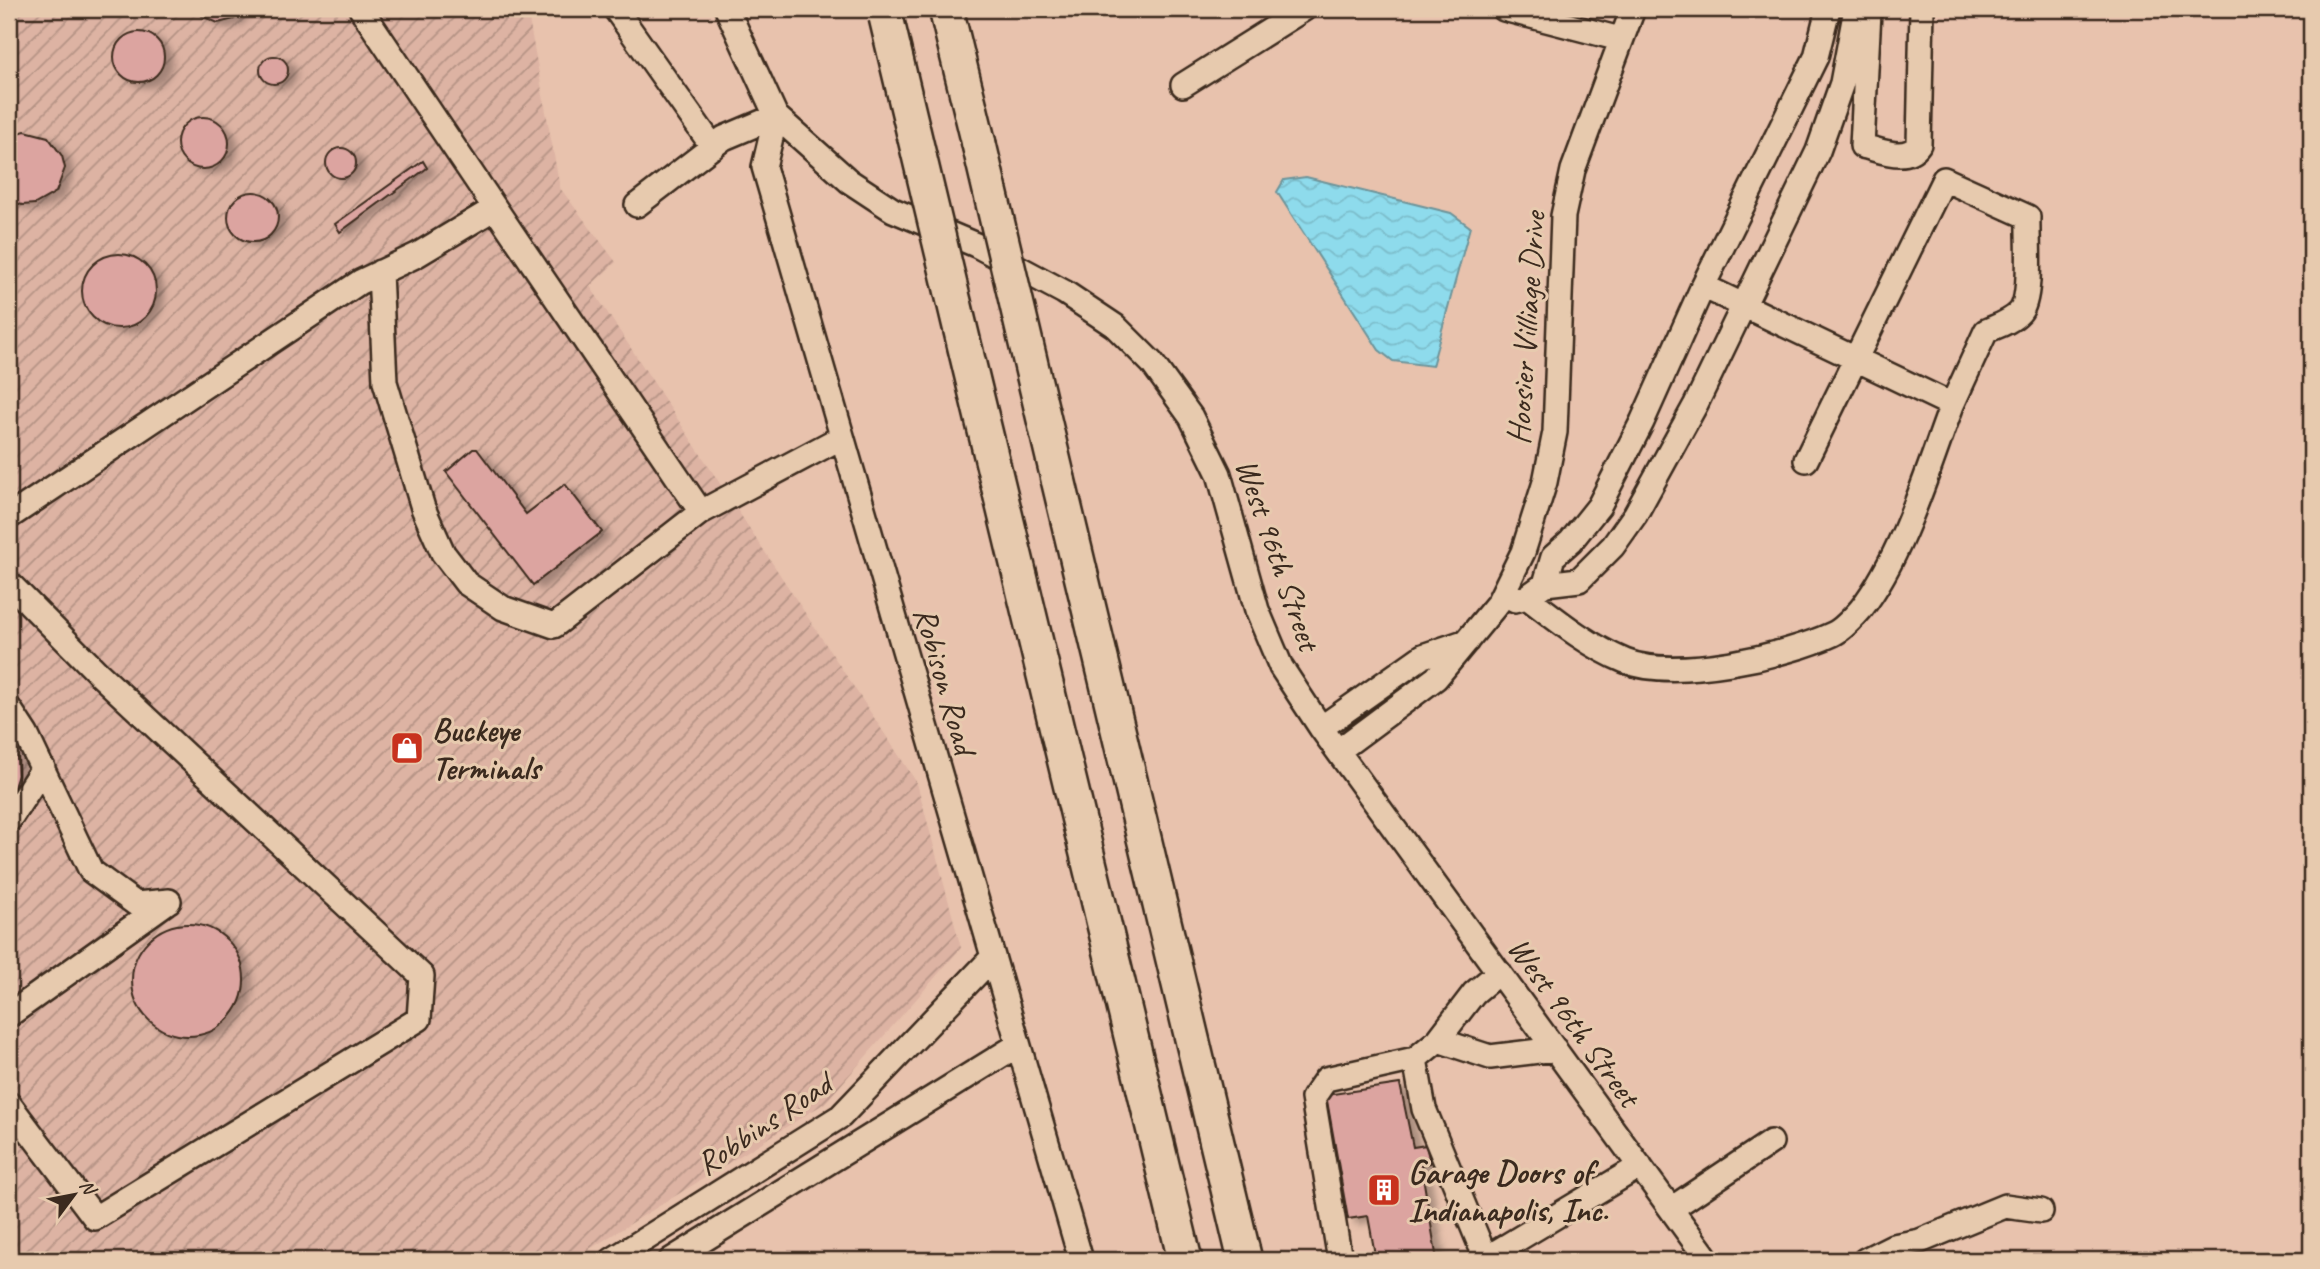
<svg xmlns="http://www.w3.org/2000/svg" width="2320" height="1269" font-family="Caveat,sans-serif">
  <defs>
    <pattern id="industrial-furrows" width="10" height="10" patternUnits="userSpaceOnUse" patternTransform="scale(1.75)"><rect width="10" height="10" fill="#ddb3a3"/><path d="M-1 1l2-2M0 10L10 0M9 11l2-2" fill="none" stroke="#b49284"/></pattern>
    <pattern id="water-waves" width="16" height="10" patternUnits="userSpaceOnUse" patternTransform="scale(1.75)"><rect width="16" height="10" fill="#8edbec"/><path d="M0 5q4-4 8 0t8 0" fill="none" stroke="#7bbcca"/></pattern>
    <filter id="shadow"><feDropShadow dx="8" dy="4.5" stdDeviation="3.5" flood-color="#0004"/></filter>
  </defs>
  <rect width="100%" height="100%" fill="#e8c2ad"/>
  <filter id="ink" filterUnits="userSpaceOnUse"><feTurbulence type="fractalNoise" baseFrequency=".0143" numOctaves="2"/><feDisplacementMap in="SourceGraphic" scale="14" xChannelSelector="R" yChannelSelector="G"/><feConvolveMatrix kernelMatrix="1 2 1 2 8 2 1 2 1" color-interpolation-filters="sRGB"/></filter>
  <g filter="url(#ink)">
    <path fill="url(#industrial-furrows)" d="M9,9h518l33,179 56,74 -26,24 327,497 44,165 -136,155 -253,157h-563z"/>
    <path fill="url(#water-waves)" stroke="#6d949a" stroke-width="2" d="M1306,177l145,36 19,14 -38,139 -39,-5 -14,-11 -102,-158 7,-12z"/>
    <path fill="#dca4a0" stroke="#3b2a1e" stroke-width="2" filter="url(#shadow)" d="M197,9h46l-9,10 -16,4 -16,-7z
      M114 57a25 25 0 1 1 50 0a25 25 0 1 1-50 0Z
      M260 70a14 14 0 1 1 28 0a14 14 0 1 1-28 0Z
      M177 143a26 26 0 1 1 52 0a26 26 0 1 1-52 0Z
      M25,131l23,6 14,19 3,12 -9,24 -21,12 -13,1 -13,-5v-64z
      M326 163a15 15 0 1 1 30 0a15 15 0 1 1-30 0Z
      M423,161l4,7 -87,64 -5,-8z
      M228 217a25 25 0 1 1 50 0a25 25 0 1 1-50 0Z
      M82 291a37 37 0 1 1 74 0a37 37 0 1 1-74 0Z
      M473,449h4l49,65 39,-30 37,48 -69,53 -87,-113z
      M9,740l8,17 1,18 -9,27z
      M132 980a56 56 0 1 1 112 0a56 56 0 1 1-112 0Z
      M1400,1084l13,63 13,-2 4,18 -9,2 16,95h-61l-8,-44 -20,3 -22,-124z"/>
    <g fill="none" stroke-linecap="round" stroke-linejoin="round">
      <defs>
        <path id="minor" d="M361,9l134,199
          M727,9l49,107 73,65 44,29 83,35 88,47 51,34 37,37 39,54 28,57 38,136 24,57 40,61 387,532
          M1504,9l116,30
          M616,10l97,137
          M1869,12l-7,134c19,4 44,17 57,-2l3,-135
          M1183,85l121,-76
          M776,116l-12,51 317,1093
          M637,205l87,-67 52,-22
          M380,272l5,110 38,126 20,45 23,30 37,25 51,18 147,-114
          M1806,460l138,-281 84,38c-1,22 5,79 -8,95 -9,10 -23,14 -34,19l-34,74
          M9,517l351,-235 57,-27 78,-47 206,304 141,-75
          M9,583l90,91 323,302 -3,43 -324,199 -86,-114
          M1545,584l8,-27 18,-16 28,-35 43,-84 61,-136 113,-229 12,-48
          M1527,597c31,24 62,49 98,64 49,20 161,-5 208,-27 9,-4 21,-17 28,-25 42,-54 67,-140 91,-204l-249,-119
          M1515,600l12,-3 18,-13 34,-4 34,-34 22,-31 61,-111 122,-253 24,-68 14,-74
          M9,708l17,26 65,137 45,33 33,-3
          M1321,728l102,-72 44,-15
          M1338,751l98,-73 62,-75 25,-51 22,-70 10,-50 8,-216 10,-46 60,-161
          M9,820l34,-52
          M9,1015l157,-112
          M1438,1040l52,17 65,-8
          M1415,1059l9,50 62,150
          M1671,1209l100,-67
          M612,1260l229,-144 150,-157
          M671,1260l347,-215
          M1340,1260l-27,-162 13,-19 89,-20 23,-19 36,-47 25,-21
          M1483,1260l157,-94
          M1865,1260l28,-14 27,-5 85,-35 36,5"/>
        <path id="highway" d="M946,9l33,135
          M966,352l219,908
          M1058,479l187,781"/>
      </defs>
      <use href="#minor" stroke="#3b2a1e" stroke-width="28"/>
      <use href="#highway" stroke="#3b2a1e" stroke-width="38"/>
      <use href="#minor" stroke="#e7caae" stroke-width="23"/>
      <use href="#highway" stroke="#e7caae" stroke-width="33"/>
      <defs>
        <path id="highway-bridge" d="M886,17l80,335
          M979,144l79,335"/>
      </defs>
      <use href="#highway-bridge" stroke="#3b2a1e" stroke-width="38" stroke-linecap="butt"/>
      <use href="#highway-bridge" stroke="#e7caae" stroke-width="33"/>
    </g>
  </g>
  <defs>
    <symbol id="shop-square" viewBox="-11 -11 22 22"><rect x="-9" y="-9" width="18" height="18" rx="4" fill="#c8321e" stroke="#e7caae"/><path d="M-5-2.5h2.3a2.7 3.5 0 0 1 5.4 0H5L5.5 6h-11ZM-1.5-2.5h3a1.5 2.3 0 0 0-3 0Z" fill="#fff"/></symbol>
    <symbol id="building-square" viewBox="-11 -11 22 22"><rect x="-9" y="-9" width="18" height="18" rx="4" fill="#c8321e" stroke="#e7caae"/><path d="M-4-6H4V6H1V3H-1V6H-4ZM-2.5-4.3h1.7v1.8h-1.7ZM.8-4.3h1.7v1.8H.8ZM-2.5-1h1.7V.8h-1.7ZM.8-1h1.7V.8H.8Z" fill="#fff"/></symbol>
  </defs>
  <g fill-rule="evenodd">
    <use href="#shop-square" x="388" y="729" width="38" height="38"/>
    <use href="#building-square" x="1365" y="1171" width="38" height="38"/>
  </g>
  <g text-anchor="middle" stroke-width="6" stroke-linejoin="round" paint-order="stroke">
    <g font-size="33" fill="#3b2a1e" stroke="#e7caae">
      <text transform="translate(1525 328) rotate(-86)" y="12">Hoosier Villiage Drive</text>
      <text transform="translate(1279 554) rotate(71)" y="12">West 96th Street</text>
      <text transform="translate(946 680) rotate(74)" y="12">Robison Road</text>
      <text transform="translate(1575 1021) rotate(54)" y="12">West 96th Street</text>
      <text transform="translate(763 1123) rotate(-34)" y="12">Robbins Road</text>
    </g>
    <g font-size="33" font-weight="bold" fill="#3b2a1e" stroke="#e7caae" text-anchor="start">
      <text x="432" y="741">Buckeye<tspan x="432" dy="38">Terminals</tspan></text>
      <text x="1408" y="1183">Garage Doors of<tspan x="1408" dy="38">Indianapolis, Inc.</tspan></text>
    </g>
  </g>
  <rect width="2320" height="1269" fill="none" stroke="#e7caae" stroke-width="35"/>
  <rect x="18" y="18" width="2285" height="1234" fill="none" stroke="#3b2a1e" stroke-width="2.5" filter="url(#ink)"/>
  <g transform="translate(74 1195) rotate(58)" stroke="#e7caae" stroke-width="5" paint-order="stroke">
  <path d="M0-5L12 26L0 18L-12 26Z" fill="#3b2a1e"/>
  <text y="-10" font-size="19" font-weight="bold" text-anchor="middle" fill="#3b2a1e">N</text>
  </g>
</svg>
